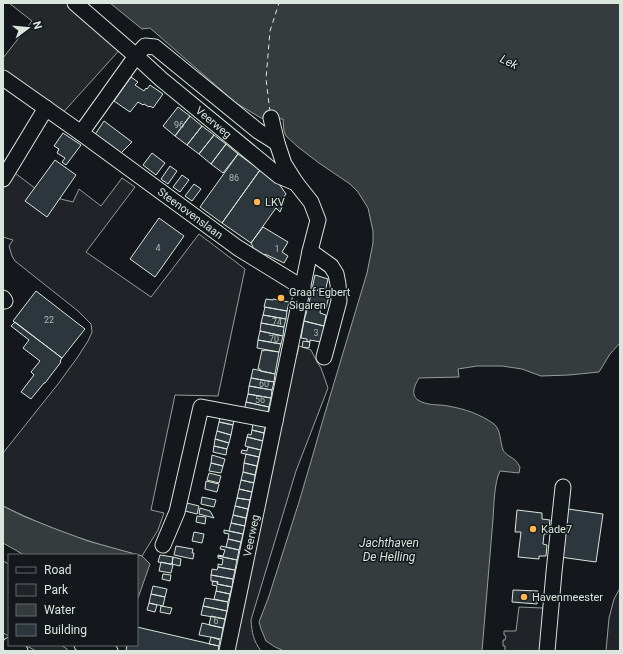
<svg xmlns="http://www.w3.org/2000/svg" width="623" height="654" font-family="Roboto,sans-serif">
  <rect width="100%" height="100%" fill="#14181c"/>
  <path fill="#202428" stroke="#939e99" d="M11,170l33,25 29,7 6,-13 22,17 21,-28 13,9 -49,65 65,45 48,-63 46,35 -27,127 -43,-1 -24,115 13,3 -6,17 -16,26c-18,-5 -36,-9 -53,-15 -30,-9 -59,-22 -86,-35v-53l55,-69 19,-26 11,-17 4,-9 -1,-8 -13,-13 -63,-50 -3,-5 -3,-10 4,-6 -10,-3v-50z
    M299,346l12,4 6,12 4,6 7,20 -32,83 -45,149c1,13 2,20 10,31h-28l61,-293 3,-3z
    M3,561l6,3v72l-6,-3z
    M620,588v63h-14l3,-33 5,-19z
    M519,607l24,1v43h-41h3v-5h-2v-6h2l1,-4 -2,-1v-4h12z
    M25,645h36l6,4v2h-31z"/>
  <path fill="#24282b" stroke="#939e99" d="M9,3h66l49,42 -65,72 -56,-39v-20l29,-37z"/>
  <path fill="#363b3e" stroke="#939e99" d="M110,3h510v340l-10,11 -11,18 -30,3 -28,1 -19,-7 -20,-3h-25l-19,3 1,8 -40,1c-4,7 -9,16 -1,22 9,6 20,4 30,6 17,3 32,8 46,18 7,6 6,18 9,26 2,4 8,7 12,10 2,2 4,5 5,7l-1,6 -19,-2c-6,12 -6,35 -7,48 -4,44 -7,88 -11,132h-198l-9,-4 -9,-6 -5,-12 -2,-7 10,-26 30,-94 15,-51 8,-28 45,-150 6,-30v-12l-5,-23 -10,-16 -8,-8 -31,-21 -21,-16 -12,-11 -2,-5 -1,-12 -22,-1 -25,-15 -86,-75 -8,1z
    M3,506l20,10 30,12 35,13 54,15 8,8 -13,37v-46h-113l-21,-12z"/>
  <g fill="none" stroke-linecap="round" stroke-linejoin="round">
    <path stroke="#d8e6dc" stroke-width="1" stroke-dasharray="5 4" stroke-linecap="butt" d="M270,112l-4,-33 4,-48 9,-28"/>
  </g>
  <path fill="#2c363c" stroke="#d8e6dc" d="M131,77l7,5 -3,3 9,6 2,-3 1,1 3,-4 13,9 -10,14 -3,-2 -1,1 -5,-3 -1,1 -5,-3 -8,10 -16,-11z
    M178,107l12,9 -15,20 -12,-10z
    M190,116l12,10 -15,19 -12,-9z
    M104,121l28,21 -12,12 -26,-18z
    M202,126l12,9 -15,19 -12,-9z
    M63,133l18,12 -15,20 -4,-3 3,-4 -8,-5 2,-4 -5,-3z
    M214,135l12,9 -15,20 -12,-10z
    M226,144l12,10 -15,19 -12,-9z
    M152,153l13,10 -9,12 -13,-10z
    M238,154l22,16 -38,53 -22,-16z
    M55,160l21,15 -29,42 -22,-16z
    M170,166l7,5 -9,13 -7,-5z
    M260,170l19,14 7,10 -5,7 3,1 -4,10 -4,-4 -25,35 -29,-20z
    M182,175l7,5 -9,12 -7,-5z
    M194,184l7,5 -9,12 -7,-5z
    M159,218l25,18 -29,41 -25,-18z
    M263,227l25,15 -6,10 6,4 -4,7 -19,-9 -1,2 -12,-7 1,-2 -2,-4z
    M315,275l13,4 -3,13 -13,-3z
    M312,289l13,3 -1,3 5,1 -3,12 -17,-5z
    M36,291l49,38 -23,29 -49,-37z
    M266,299l7,1v-1l16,3 -2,9 -23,-4z
    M309,303l12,3 -1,7 6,2 -2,11 -20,-5z
    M265,307l22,4 -1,8 -23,-4z
    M263,315l23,4 -2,8 -23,-4z
    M304,321l20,5 -3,16 -11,-2v2l-3,-1v-2l-6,-1z
    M15,322l47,36 -2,3 1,1 -16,21h-1l-13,16 -10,-7 13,-17 -3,-3 9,-11 -17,-13 6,-8 -18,-14z
    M261,323l23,4 -1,9 -23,-5z
    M260,331l23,5 -2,8 -23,-4z
    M258,340l23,4 -2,8 -22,-4z
    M303,341l7,1 -1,6 -7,-1z
    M262,350l2,1v-1l15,2 -4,22 -15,-3v-2h-2z
    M253,369l22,5 -1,8 -23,-4z
    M251,378l23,4 -2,8 -23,-4z
    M249,386l23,4 -1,8 -23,-4z
    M248,394l23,4 -2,9 -23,-5z
    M246,402l23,5 -2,9 -23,-5z
    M221,413l14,3 -2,9 -14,-3z
    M219,422l14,3 -2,10 -14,-4z
    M253,423h13l-2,10 -12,-3z
    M252,430l12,3 -1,8 -16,-4 1,-3 3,1z
    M217,431l14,4 -2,8 -14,-4z
    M247,437l16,4 -2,9 -16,-4z
    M215,439l14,4 -2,6 -13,-3z
    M214,446l13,3 -1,6 -13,-3z
    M248,447l13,3 -2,7 -18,-4 1,-3 5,1z
    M246,454l13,3 -2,9 -13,-3z
    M212,455l13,4 -2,7 -12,-3z
    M211,463l12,3 -2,7 -12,-2z
    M244,463l13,3 -2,9 -12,-3z
    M243,472l12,3 -1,8 -13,-3z
    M209,473l12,3 -2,7 -12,-3z
    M241,480l13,3 -2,9 -13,-3z
    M206,481l13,3 -2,8 -12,-3z
    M239,489l13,3 -2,8 -13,-2z
    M202,497l14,3 -2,7 -13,-3z
    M237,498l13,2 -2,9 -13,-3z
    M187,503l12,3 -2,8 -12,-3z
    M235,506l13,3 -2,9 -13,-3z
    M200,508l10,3 4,7 -15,-4z
    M568,509l35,5 -7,48 -36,-5z
    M517,510l25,3v6l8,1 -2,14h-4l-1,10 4,1 -1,11h-7v3l-21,-2 3,-25h-6z
    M233,515l13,3 -1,8 -14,-3z
    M197,516l9,1 -1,7 -9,-2z
    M231,523l14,3 -2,8 -14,-3z
    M224,530l19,4 -2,8 -13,-3 1,-5 -5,-1z
    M194,532l10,2 -2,9 -10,-2z
    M228,539l13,3 -2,8 -13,-3z
    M176,546l17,3 -1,4h2l-1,6 -19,-4z
    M221,546l18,4 -2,10 -19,-4v-1l5,1 2,-6 -5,-1z
    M160,555l13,2 -1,7 -14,-2z
    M218,556l19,4 -2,10 -17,-3v-3l4,1 1,-6 -5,-1z
    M173,557l8,2 -1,7 -8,-2z
    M161,562l12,3 -2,8 -12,-2z
    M218,567l17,3 -2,9 -22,-4 1,-6 5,1z
    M163,574l8,1 -1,6 -8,-2z
    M211,575l22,4 -1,8 -15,-3 1,-2 -7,-1z
    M213,581l5,1 -1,2 15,3 -2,7 -14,-3 1,-5 -5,-1z
    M153,586l14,3 -2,8 -14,-3z
    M513,590l25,1 -1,13 -25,-2z
    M216,591l14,3 -2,8 -14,-3z
    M151,594l14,3 -2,9 -14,-3z
    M205,598l23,4 -1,9 -24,-5z
    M149,603l8,2 -2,7 -8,-2z
    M161,606l11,2 -2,6 -10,-2z
    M203,606l24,5 -2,8 -24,-4z
    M211,616l14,3 -2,9 -14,-3z
    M202,623l21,5 -2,11 -22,-4z
    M137,627l82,19 -1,5h-92l1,-6h10z
    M211,637l9,3 -1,6 -10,-2z"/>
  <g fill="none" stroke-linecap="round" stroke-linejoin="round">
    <defs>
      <g id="minor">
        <path id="s1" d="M75,3l61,53 25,23 118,97 17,7"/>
        <path id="s2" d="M3,78l78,55 157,115 65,40"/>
        <path d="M81,133l55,-77 9,-10 10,1 103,84 19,12"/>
        <path d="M3,179l43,-71"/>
        <path d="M310,251l21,15 5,8 2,10 1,17 -15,56"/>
        <path d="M3,298l2,3"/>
        <path d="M163,545l14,-33 24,-105 74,14"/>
        <path d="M10,645l10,6"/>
        <path d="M82,645l28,6"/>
        <path id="s3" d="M227,651l48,-230 35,-170 8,-31 -7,-18 -15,-19 -12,-19 -7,-21 -6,-25"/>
        <path d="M547,651l7,-79 9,-85"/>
      </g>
    </defs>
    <use href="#minor" stroke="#d8e6dc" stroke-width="17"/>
    <use href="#minor" stroke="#14181c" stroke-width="15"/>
  </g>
  <g fill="#ffb74d" stroke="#14181c" stroke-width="1.5">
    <circle cx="257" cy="202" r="4"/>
    <circle cx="281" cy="298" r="4"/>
    <circle cx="533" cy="529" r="4"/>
    <circle cx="524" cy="597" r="4"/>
  </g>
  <g text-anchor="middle" stroke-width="3" stroke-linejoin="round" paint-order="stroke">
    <g font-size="9" fill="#adbab4">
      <text x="179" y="128">96</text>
      <text x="234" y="181">86</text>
      <text x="158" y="251">4</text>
      <text x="277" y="252">1</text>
      <text x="49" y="323">22</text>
      <text x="277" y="325">74</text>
      <text x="316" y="336">3</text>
      <text x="274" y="342">70</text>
      <text x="264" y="387">60</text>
      <text x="260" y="403">56</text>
      <text x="216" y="624">6</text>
    </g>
    <g font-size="11" fill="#d8e6dc" stroke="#14181c">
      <text dy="4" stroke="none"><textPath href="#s1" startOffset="183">Veerweg</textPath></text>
      <text dy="4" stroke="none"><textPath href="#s2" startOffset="231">Steenovenslaan</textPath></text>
      <text dy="4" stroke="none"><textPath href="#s3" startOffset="118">Veerweg</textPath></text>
    </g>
    <g font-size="11" fill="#d8e6dc" stroke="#14181c" text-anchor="start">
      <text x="265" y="206">LKV</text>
      <text x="289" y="296">Graaf Egbert<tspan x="289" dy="13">Sigaren</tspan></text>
      <text x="541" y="533">Kade7</text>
      <text x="532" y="601">Havenmeester</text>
    </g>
    <g font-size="12" font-style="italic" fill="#d8e6dc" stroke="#14181c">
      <text transform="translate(509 62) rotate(26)" y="4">Lek</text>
      <text x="389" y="547">Jachthaven<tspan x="389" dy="14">De Helling</tspan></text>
    </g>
  </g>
  <rect width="623" height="654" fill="none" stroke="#d8e6dc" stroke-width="8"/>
  <rect x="8" y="554" width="130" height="92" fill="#14181c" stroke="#626a69"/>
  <rect x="16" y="567" width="20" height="6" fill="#14181c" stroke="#626a69"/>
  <text x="44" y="574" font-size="12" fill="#d8e6dc">Road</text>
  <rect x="16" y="584" width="20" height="12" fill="#202428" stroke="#626a69"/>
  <text x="44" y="594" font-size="12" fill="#d8e6dc">Park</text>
  <rect x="16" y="604" width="20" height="12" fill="#363b3e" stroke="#626a69"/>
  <text x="44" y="614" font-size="12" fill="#d8e6dc">Water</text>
  <rect x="16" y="624" width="20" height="12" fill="#2c363c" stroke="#626a69"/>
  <text x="44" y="634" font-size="12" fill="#d8e6dc">Building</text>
  <g transform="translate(28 28) rotate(74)" stroke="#14181c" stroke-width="3" paint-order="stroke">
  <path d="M0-3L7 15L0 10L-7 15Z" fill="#d8e6dc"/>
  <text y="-6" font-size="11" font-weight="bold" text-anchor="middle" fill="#d8e6dc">N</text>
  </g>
</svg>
